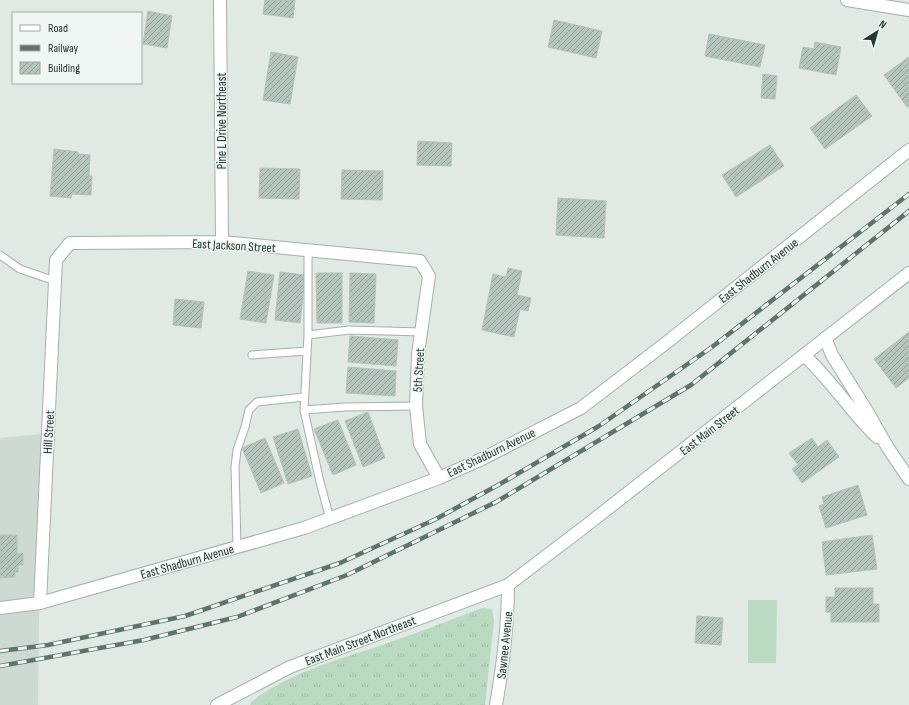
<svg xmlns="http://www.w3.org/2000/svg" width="909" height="705" font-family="'Sofia Sans Condensed',sans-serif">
  <defs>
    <pattern id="grass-tufts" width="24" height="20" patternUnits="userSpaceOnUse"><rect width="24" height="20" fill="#bad9c1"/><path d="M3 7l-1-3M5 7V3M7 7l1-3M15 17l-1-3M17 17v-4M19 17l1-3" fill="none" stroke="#a0bba6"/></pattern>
    <pattern id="building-hatch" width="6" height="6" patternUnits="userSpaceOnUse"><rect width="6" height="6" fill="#b5c4bd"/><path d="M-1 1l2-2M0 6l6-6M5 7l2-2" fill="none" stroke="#93a09a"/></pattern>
  </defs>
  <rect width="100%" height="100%" fill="#e0e9e4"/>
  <path fill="#ced9d3" d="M41,434l-3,271h-38v-267z"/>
  <path fill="url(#grass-tufts)" d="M482,608l10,1 2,12 -9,84h-235l1,-3c39,-30 87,-42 134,-58 32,-11 65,-24 97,-36z"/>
  <path fill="#bad9c1" d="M748,600h29l-1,63h-28z"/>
  <path fill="url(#building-hatch)" stroke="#b3c2bb" d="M265,0h30l-2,18 -30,-4z
    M148,11l24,5 -5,32 -24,-4z
    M554,20l48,11 -6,27 -48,-11z
    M709,34l56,11 -5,22 -55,-11z
    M815,42l26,5 -5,28 -37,-7 4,-21 11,2z
    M271,52l27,5 -8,47 -27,-4z
    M909,57v49l-2,1 -23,-32z
    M763,74l14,2 -2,23 -14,-1z
    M856,95l16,21 -47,33 -15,-21z
    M418,141l34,2 -1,23 -34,-1z
    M770,145l14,21 -48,31 -14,-22z
    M54,149l24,3v2l12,1 -1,21h3l-1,19 -19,-1 -1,4 -21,-2z
    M260,168l40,1 -1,30 -40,-1z
    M342,170l41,1 -1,29 -41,-1z
    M558,198l48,3 -2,37 -48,-3z
    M508,268l14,3 -5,24 14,3 -3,13 -8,-2 -6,28 -32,-7 11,-56 13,3z
    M248,271l26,4 -8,48 -26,-4z
    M280,272l25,3 -5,48 -25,-3z
    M316,273h26v50h-25z
    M350,273l26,1 -2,49 -25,-1z
    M175,299l29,3 -3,26 -28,-3z
    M909,332v46l-13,10 -22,-29z
    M350,336l48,4 -2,26 -48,-4z
    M348,367l48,4 -1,25 -49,-3z
    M368,412l17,46 -22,9 -18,-46z
    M338,420l18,45 -23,10 -19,-46z
    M298,429l14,47 -24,8 -15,-47z
    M265,438l19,45 -23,10 -19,-45z
    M812,438l6,9 9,-7 12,17 -37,26 -10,-14 6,-4 -9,-12z
    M858,485l9,30 -41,13 -7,-22 5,-2 -2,-7z
    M0,535h17v19l6,-1v12h-5v7h-3v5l-15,1z
    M872,535l5,34 -51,6 -4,-33z
    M835,588h38v16h6v18h-48v-10h-5v-15h9z
    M697,616l26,2 -2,27 -26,-2z"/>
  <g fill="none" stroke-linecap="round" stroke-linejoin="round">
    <defs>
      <path id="lane" d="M308,250v85l41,-5 73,2
        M0,255l20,14 35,12
        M252,355l55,-4
        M304,410l4,-75
        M330,519l-10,-37 -16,-72 41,-3 71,-1
        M237,547l-2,-80 2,-17 8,-23 4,-17 8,-8 47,-5"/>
      <path id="street" d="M220,0l2,242
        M847,0l62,10
        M825,338l7,17 36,58 20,35 21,31
        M804,355c27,25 47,57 73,82
        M40,603l16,-343 14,-17 152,-1 198,19 9,15 -11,78 -2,52 4,38 19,34
        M0,608l40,-5 264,-75 135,-50 43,-19 99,-51 85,-65 243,-193
        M496,705c7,-40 12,-80 12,-120"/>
      <path id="secondary" d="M217,705l73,-38 218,-82 75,-57 326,-255"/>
    </defs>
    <use href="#lane" stroke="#a3b0ab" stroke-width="9"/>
    <use href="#street" stroke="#a3b0ab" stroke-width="14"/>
    <use href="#secondary" stroke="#a0b4ab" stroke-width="14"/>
    <use href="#lane" stroke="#fff" stroke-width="7"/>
    <use href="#street" stroke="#fff" stroke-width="12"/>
    <use href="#secondary" stroke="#fff" stroke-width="12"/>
    <defs>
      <path id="rail" d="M0,651l48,-6 137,-29 155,-53 96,-44 64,-35 99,-58 113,-79 197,-153
        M0,666l144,-26 93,-23 110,-42 149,-73 195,-117 218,-174"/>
    </defs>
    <use href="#rail" stroke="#5c746c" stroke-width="4.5"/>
    <use href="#rail" stroke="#f0f6f3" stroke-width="3" stroke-dasharray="9" stroke-linecap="butt"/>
  </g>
  <g text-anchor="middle" stroke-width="3" stroke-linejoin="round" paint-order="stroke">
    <g font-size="13" fill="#223831" stroke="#f0f6f3">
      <text transform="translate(221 121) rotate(-90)" y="5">Pine L Drive Northeast</text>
      <text transform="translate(234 245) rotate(3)" y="5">East Jackson Street</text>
      <text transform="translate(758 270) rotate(-38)" y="5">East Shadburn Avenue</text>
      <text transform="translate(418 370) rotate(-87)" y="5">5th Street</text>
      <text transform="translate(709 430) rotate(-38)" y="5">East Main Street</text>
      <text transform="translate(48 432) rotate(-87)" y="5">Hill Street</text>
      <text transform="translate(491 452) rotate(-26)" y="5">East Shadburn Avenue</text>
      <text transform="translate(187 561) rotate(-16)" y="5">East Shadburn Avenue</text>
      <text transform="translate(360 640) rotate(-21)" y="5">East Main Street Northeast</text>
      <text transform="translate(504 645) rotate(-84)" y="5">Sawnee Avenue</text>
    </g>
  </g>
  <rect x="12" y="12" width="130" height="72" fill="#f0f6f3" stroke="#9eaaa5"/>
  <rect x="20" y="25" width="20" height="6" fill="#ffffff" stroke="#9eaaa5"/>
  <text x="48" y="32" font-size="12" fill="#223831">Road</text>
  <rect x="20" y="45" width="20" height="6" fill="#5c746c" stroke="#9eaaa5"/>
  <text x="48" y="52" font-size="12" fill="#223831">Railway</text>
  <rect x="20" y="62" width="20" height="12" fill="url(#building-hatch)" stroke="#9eaaa5"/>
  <text x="48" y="72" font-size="12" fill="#223831">Building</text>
  <g transform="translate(877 32) rotate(37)" stroke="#f0f6f3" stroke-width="3" paint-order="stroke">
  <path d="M0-3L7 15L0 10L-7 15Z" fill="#223831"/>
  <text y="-6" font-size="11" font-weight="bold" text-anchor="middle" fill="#223831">N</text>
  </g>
</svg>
